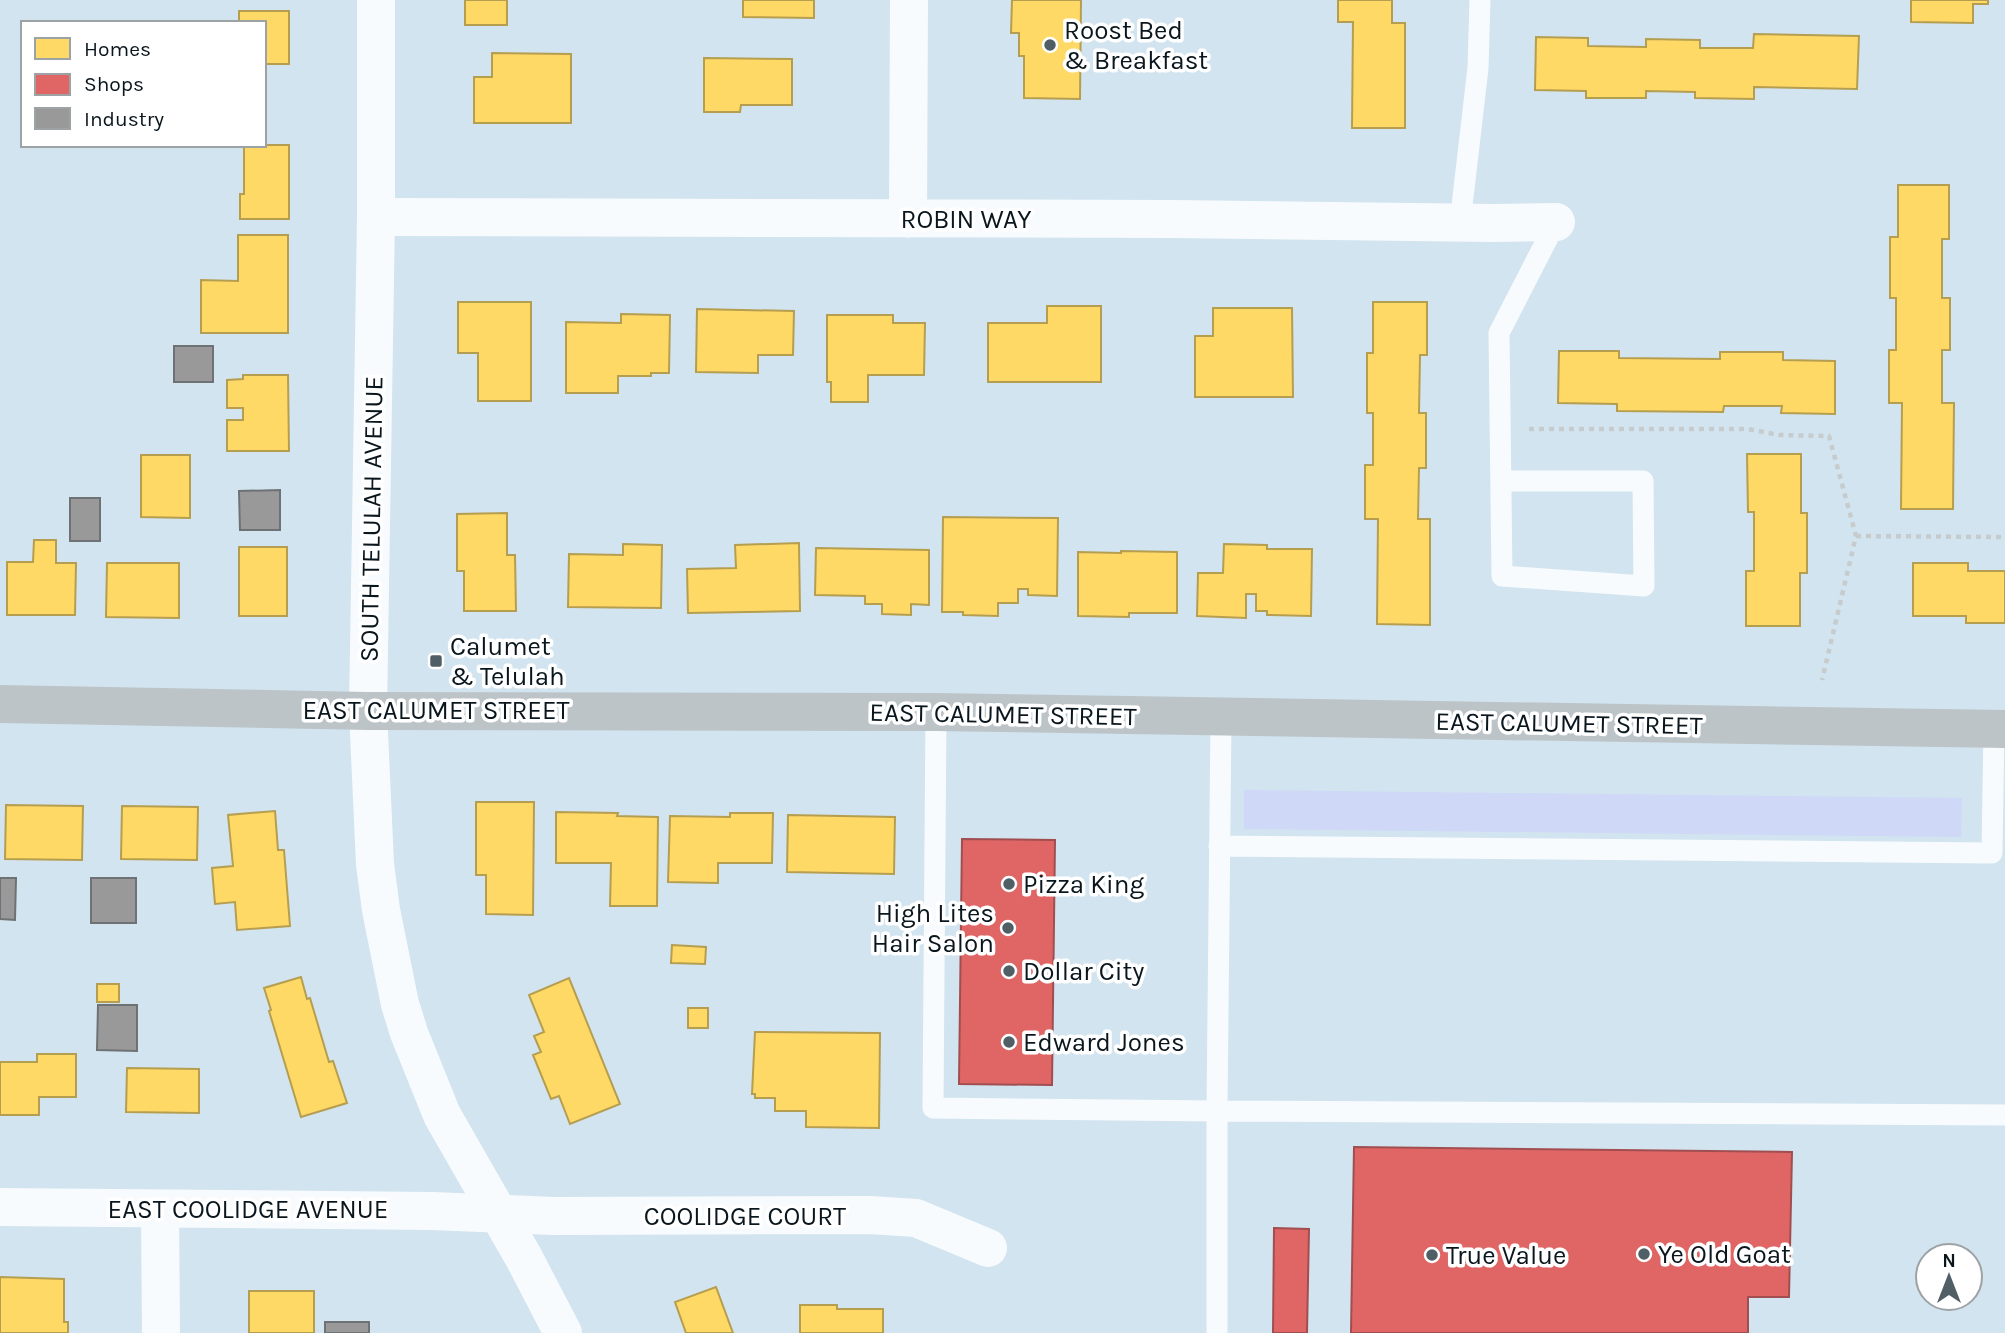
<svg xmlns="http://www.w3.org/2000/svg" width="2005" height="1333" font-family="Karla,sans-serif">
  <rect width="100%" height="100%" fill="#d2e4ef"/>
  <path fill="#cfd8f7" d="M1244,790l718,8 -1,39 -717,-8z"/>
  <path fill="#ffd966" stroke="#b69e50" stroke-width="2" d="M465,0h42v25h-42z
    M743,0h71v18l-71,-1z
    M1012,0h69l-1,99 -56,-1v-42h-5v-23h-8z
    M1338,0h54v23h13v105h-53l1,-106h-15z
    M1911,0h77v4h-15v19l-62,-1z
    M239,11h50v53h-25v-41h-25z
    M1754,34l105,2 -2,53 -103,-2v12l-59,-1v-6l-49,-1v7h-60v-7l-51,-1 1,-53 52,1v8l58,1v-8l54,1v8h53z
    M492,53l79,1v69h-97v-46h18z
    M704,58l88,1v46h-51l-1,7h-36z
    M244,145h45v74h-49v-25h4z
    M1898,185h51v54h-7v59h8v52h-8v53h12l-1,106h-52l1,-106h-13v-53h7v-52h-6v-61h8z
    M238,235h50v98h-87v-53l37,1z
    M458,302h73v99h-53v-48h-20z
    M1373,302h54v53h-7l-1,58h7v55h-7l-1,51h12v106l-53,-1 1,-105h-13v-54h8v-52h-6v-60h6z
    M1047,306h54v76h-113v-59h59z
    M1213,308h79l1,89h-98v-61h18z
    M697,309l97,2 -1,44h-35v18l-62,-1z
    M621,314l49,1 -1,58h-18v3h-33v17h-52v-71l55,1z
    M827,315h66v8h32l-1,52h-56v27h-37v-20h-4z
    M1559,351h60v7l101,1v-7h63v8l52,1v53l-54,-1 1,-7h-58l-1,6 -106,-1v-7l-59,-1z
    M243,375h45l1,76h-62v-31h16v-12h-16v-28l16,-1z
    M1747,454h54v59h6v60h-7v53h-54v-55h8v-59h-6z
    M141,455h49v63l-49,-1z
    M507,513v42h8l1,56h-52v-40h-7v-57z
    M943,517l115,1 -1,78 -29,-1v-6h-10v14h-20v13l-35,-1v-3h-21z
    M34,540h22v23h20l-1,52h-68v-53h26z
    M799,543l1,68 -112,2 -1,-44 49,-1 -1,-23z
    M623,544l39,1 -1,63 -93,-1 1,-53 54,1z
    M1224,544l43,1v4h45l-1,67 -44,-1v-4h-11v-17h-10v24l-49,-2 1,-43h25z
    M239,547h48v69h-48z
    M816,548l113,2v55l-18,-1v11l-29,-1v-10h-17v-8l-50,-1z
    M1121,551l56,1v61h-48v4l-51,-1v-64l43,1z
    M107,563h72v55l-73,-1z
    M1913,563h55v8h37v52h-39v-7h-53z
    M476,802h58l-1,113 -47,-1v-39h-10z
    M6,805l77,1 -1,54 -77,-1z
    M122,806l76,1 -1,53 -76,-1z
    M275,811l3,39h6l6,76 -53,4 -2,-28 -20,2 -3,-36 21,-2 -5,-51z
    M556,812l62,1 -1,3 41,1 -1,89h-47l1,-43h-55z
    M730,813h43l-1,50h-54v20l-50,-1 2,-66 60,1z
    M788,815l107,2 -1,57 -107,-2z
    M672,945l34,2 -1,17 -34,-1z
    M301,977l6,22 3,-1 19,64 4,-1 14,42 -46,14 -32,-106 2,-1 -7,-22z
    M569,978l51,126 -50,20 -11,-28 -8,3 -18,-44 8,-3 -7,-16 10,-4 -15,-37z
    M97,984h22v18h-22z
    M688,1008h20v20h-20z
    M755,1032l125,1 -1,95 -73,-1v-16h-31v-13h-20v-4h-3z
    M37,1054h39v43h-37v18h-39v-53h37z
    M127,1068l72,1v44l-73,-1z
    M0,1277l64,2v43h4v11h-68z
    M716,1287l17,46h-47l-11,-31z
    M249,1291h65v42h-65z
    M800,1305h37v4h46v24h-83z"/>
  <path fill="#e06666" stroke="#a04e50" stroke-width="2" d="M962,839l93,1 -3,245 -93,-1z
    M1354,1147l438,5 -3,145h-41v36h-397z
    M1274,1228l35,1 -2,104h-34z"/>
  <path fill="#999" stroke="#6e7274" stroke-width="2" d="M174,346h39v36h-39z
    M280,490v40h-40l-1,-39z
    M70,498h30v43h-30z
    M0,878h16l-1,42 -15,-1z
    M91,878h45v45h-45z
    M98,1005h39v46l-40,-1z
    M325,1322h44v11h-44z"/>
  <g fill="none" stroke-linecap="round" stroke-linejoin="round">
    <path stroke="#c6cbce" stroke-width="4.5" stroke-dasharray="5 5" stroke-linecap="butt" d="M1529,429h219l31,6 50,1 27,100 -34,144
      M1856,536l149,1"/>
    <path stroke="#f8fbfd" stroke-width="21" d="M1460,223l18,-155 2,-68
      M1501,481h142l1,105 -142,-10 -3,-243 57,-111
      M936,712l-3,396 284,3 4,-394
      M1219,846l773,7 2,-124
      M1217,1333v-222l788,4"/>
    <path stroke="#f8fbfd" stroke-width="38" d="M376,217l796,2 321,4 63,-1
      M908,219l1,-219
      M0,1207l433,4 120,5 317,-1 46,3 72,30
      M160,1209l1,124"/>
    <path stroke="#f8fbfd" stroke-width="38" d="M376,0v217l-8,494 7,153 6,46 19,94 9,29 33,82 82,143 39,75"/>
    <path stroke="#bcc4c8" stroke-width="38" d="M0,704l368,7 568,1 1069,17"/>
  </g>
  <g fill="#505e66" stroke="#fff" stroke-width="2.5">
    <circle cx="1050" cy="45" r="7"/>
    <rect x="429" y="654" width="14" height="14" rx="3.5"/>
    <circle cx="1009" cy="884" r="7"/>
    <circle cx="1008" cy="928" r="7"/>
    <circle cx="1009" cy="971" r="7"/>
    <circle cx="1009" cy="1042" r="7"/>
    <circle cx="1644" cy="1254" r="7"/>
    <circle cx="1432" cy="1255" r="7"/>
  </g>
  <g text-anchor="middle" stroke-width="7" stroke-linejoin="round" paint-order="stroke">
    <g font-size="26" fill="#0a161d" stroke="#fff" text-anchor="start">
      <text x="1064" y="39">Roost Bed<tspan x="1064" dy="30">&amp; Breakfast</tspan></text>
      <text x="450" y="655">Calumet<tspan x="450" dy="30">&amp; Telulah</tspan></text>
      <text x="1023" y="893">Pizza King</text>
      <text x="994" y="922" text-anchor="end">High Lites<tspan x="994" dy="30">Hair Salon</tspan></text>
      <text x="1023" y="980">Dollar City</text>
      <text x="1023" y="1051">Edward Jones</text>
      <text x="1658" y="1263">Ye Old Goat</text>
      <text x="1446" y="1264">True Value</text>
    </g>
    <g font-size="26" fill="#0a161d" stroke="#fff">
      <text x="966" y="228">ROBIN WAY</text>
      <text transform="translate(371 519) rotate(-89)" y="9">SOUTH TELULAH AVENUE</text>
      <text x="436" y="719">EAST CALUMET STREET</text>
      <text transform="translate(1003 714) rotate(1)" y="9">EAST CALUMET STREET</text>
      <text transform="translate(1569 723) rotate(1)" y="9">EAST CALUMET STREET</text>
      <text x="248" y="1218">EAST COOLIDGE AVENUE</text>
      <text x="745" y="1225">COOLIDGE COURT</text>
    </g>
  </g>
  <rect x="21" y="21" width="245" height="126" fill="#ffffff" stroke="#9da2a5" stroke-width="2"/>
  <rect x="35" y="38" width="35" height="21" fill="#ffd966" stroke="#9da2a5" stroke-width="2"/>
  <text x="84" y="56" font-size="21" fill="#0a161d">Homes</text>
  <rect x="35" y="74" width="35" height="21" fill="#e06666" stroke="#9da2a5" stroke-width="2"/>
  <text x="84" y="91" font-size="21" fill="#0a161d">Shops</text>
  <rect x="35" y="108" width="35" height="21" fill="#999999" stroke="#9da2a5" stroke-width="2"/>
  <text x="84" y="126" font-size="21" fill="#0a161d">Industry</text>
  <g transform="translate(1949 1277)"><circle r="33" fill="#ffffff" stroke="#9da2a5" stroke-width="2"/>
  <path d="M0-5L12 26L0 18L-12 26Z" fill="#505e66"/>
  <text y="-10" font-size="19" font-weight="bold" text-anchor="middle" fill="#0a161d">N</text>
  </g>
</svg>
